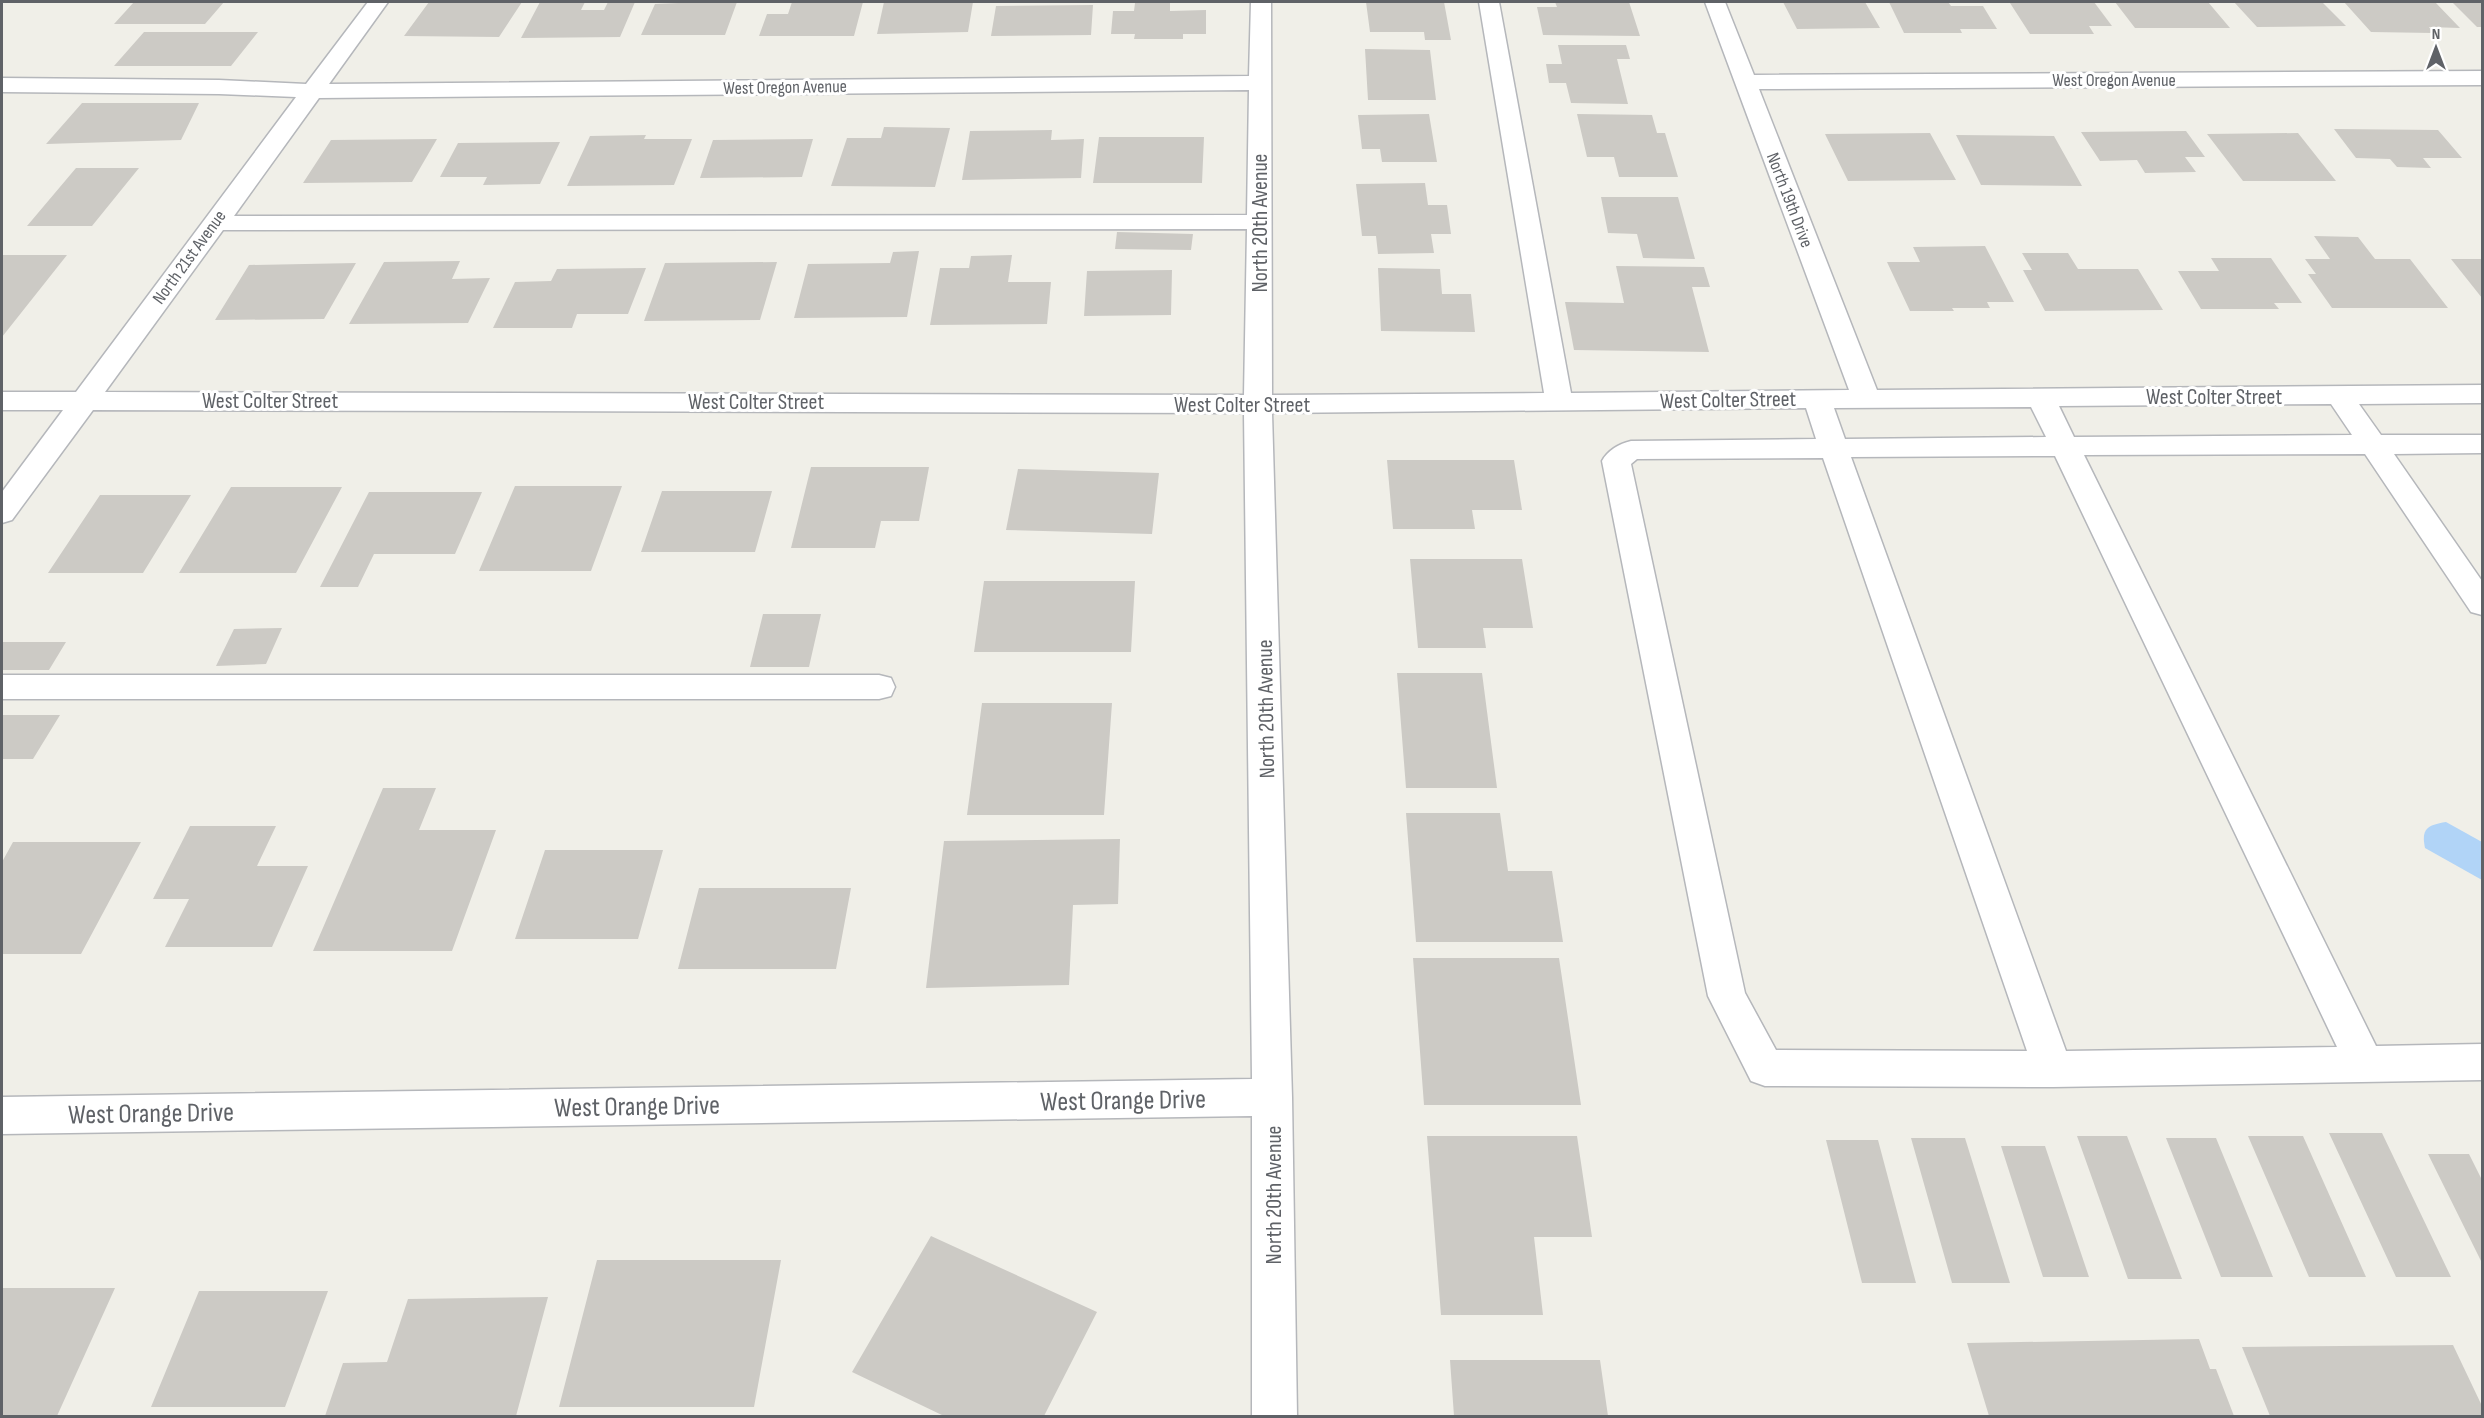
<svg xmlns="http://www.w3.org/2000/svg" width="2484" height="1418" font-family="'Sofia Sans Condensed',sans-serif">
  <rect width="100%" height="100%" fill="#f0efe8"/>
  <path fill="#b1d4f7" d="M2446,822l36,20v38l-57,-32c-4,-19 2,-23 21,-26z"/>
  <path fill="#cccac5" d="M134,2h90l-19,22h-91z
    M429,2h93l-23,35 -95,-1z
    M540,2h45l-4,8h23l4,-8h27l-15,35 -99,1z
    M701,2h36l-12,33h-84l14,-31z
    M792,2h71l-9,34h-95l8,-22h21z
    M884,2h89l-5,30 -91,2z
    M1366,2h78l7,38h-26l-1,-8h-54z
    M1555,2h74l11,34 -97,-1 -6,-28h20z
    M1783,2h82l15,26 -83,1z
    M1889,2h59l3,4h32l14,23h-37l2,4h-58z
    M2070,2h24l18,24h-23l5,8h-64l-20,-31z
    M2115,2h93l22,26h-95z
    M2234,2h88l24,24 -89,1z
    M2344,2h91l25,26 -31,-1 4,6 -62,-1z
    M2452,2h30v25h-5z
    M1135,3h35v8l36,-1v24h-23v5h-49l1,-5h-24l2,-23h21z
    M1093,5l-2,30 -100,1 5,-30z
    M144,32h114l-27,34h-117z
    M1558,45h68l4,14h-13l11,45 -57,-1 -5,-20h-17l-3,-19h16z
    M1365,49l65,1 6,50h-68z
    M82,103h117l-18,37 -135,4z
    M1429,114l8,48h-55l-2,-13h-18l-4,-34z
    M1577,114l75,1 5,18h8l13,44h-59l-5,-20h-27z
    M884,127l66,1 -15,59 -104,-1 16,-48h34z
    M2334,129l104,1 24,28h-39l8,10 -34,-1 -7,-8 -34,-1z
    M1052,130l-1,10 33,-1 -3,39 -119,2 8,-49z
    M2186,131l19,26h-20l11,15 -51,1 -8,-13 -37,1 -19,-29z
    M1930,133l26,47 -108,1 -23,-47z
    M2298,133l38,48h-93l-36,-47z
    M646,135l-2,4h48l-18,46 -107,1 23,-50z
    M1956,135l98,1 28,50 -101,-1z
    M1099,137h105l-2,46h-109z
    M437,139l-25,43 -109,1 28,-43z
    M813,139l-11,38 -102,1 13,-38z
    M560,142l-20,42 -57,1 4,-8h-47l18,-34z
    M76,168h63l-47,58h-65z
    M1425,183l3,22h19l4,29h-20l3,19 -56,1 -2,-18h-14l-6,-52z
    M1601,197h77l17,62 -52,-1 -6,-24 -29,-1z
    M1117,232l76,2 -2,16 -76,-1z
    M2314,236l44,1 17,22h35l38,49h-116l-24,-34h8l-11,-15h25z
    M1985,246l29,56h-27l3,6h-38l2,3h-44l-23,-49h33l-7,-15z
    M919,251l-12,66 -113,1 14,-54 82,-1 3,-11z
    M2022,253h46l10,16h60l25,41 -118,1 -22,-41h9z
    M2,255h65l-65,82z
    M1012,255l-4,27h43l-4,42 -117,1 10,-57h29l2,-12z
    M2211,258h60l31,45h-28l5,6h-78l-23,-38h41z
    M2451,259h31v39z
    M460,261l-8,18 38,-1 -22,45 -119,1 35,-62z
    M777,262l-17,58 -116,1 21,-58z
    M356,263l-32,56 -109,1 34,-55z
    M1616,266l88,1 6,20h-18l17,65 -135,-2 -9,-48 59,1z
    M646,268l-18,46h-51l-5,14h-79l22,-46 36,-1 6,-12z
    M1378,268l62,1 2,25h29l4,38 -94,-1z
    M1172,270l-1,45 -87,1 3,-45z
    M1387,460h127l8,50h-50l3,19h-82z
    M811,467h118l-10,54h-38l-6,27h-84z
    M1018,469l141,4 -7,61 -146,-4z
    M515,486h107l-31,85h-112z
    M231,487h111l-46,86h-117z
    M662,491h110l-17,61h-114z
    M369,492h113l-27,62h-81l-16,33h-38z
    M100,495h91l-48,78h-95z
    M1410,559h112l11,69h-50l3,20h-68z
    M984,581h151l-4,71h-157z
    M763,614h58l-12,53h-59z
    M282,628l-16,36 -50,2 18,-37z
    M2,642h64l-17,28h-47z
    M1397,673h85l15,115h-91z
    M982,703h130l-8,112h-137z
    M2,715h58l-27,44h-31z
    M383,788h53l-17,42h77l-44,121h-139z
    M1406,813h94l8,58h44l11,71h-147z
    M190,826h86l-19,40h51l-36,81h-107l24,-48h-36z
    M1120,839l-2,65 -45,1 -4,80 -143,3 18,-147z
    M13,842h128l-60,112h-79v-92z
    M545,850h118l-25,89h-123z
    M699,888h152l-15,81h-158z
    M1413,958h146l22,147h-157z
    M2329,1133h53l69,144h-55z
    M1427,1136h150l15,101h-58l9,78h-102z
    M2077,1136h50l55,143h-54z
    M2248,1136h55l63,141h-57z
    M1911,1138h54l45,145h-58z
    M2166,1138h50l57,139h-52z
    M1826,1140h52l38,143h-54z
    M2001,1146h44l44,131h-46z
    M2428,1154h41l13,26v83z
    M931,1236l166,76 -53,104h-100l-92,-44z
    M597,1260h184l-27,147h-195z
    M2,1288h113l-58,128h-55z
    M199,1291h129l-43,116h-134z
    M548,1297l-32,119h-191l18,-53 44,-1 21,-63z
    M2199,1339l11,30h6l18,47h-245l-22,-73z
    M2453,1345l29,61v10h-212l-28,-69z
    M1450,1360h150l8,56h-154z"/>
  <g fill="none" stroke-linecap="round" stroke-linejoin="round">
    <defs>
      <path id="minor" d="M368,2h20l-59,82 920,-8 2,-74h20l1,393 272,-2 -65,-391h20l72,391 278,-3 -144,-388h20l29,73 728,-4v14l-723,4 118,301 605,-5v18l-123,1 22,31h101v18l-88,1 88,127v34l-11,-3 -106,-158 -281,1 292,591 106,-2v36l-429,7 -288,-1 -14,-5 -43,-85 -106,-535c6,-11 17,-17 29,-20l185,-2 -10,-31 -534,5 20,684 5,319h-45v-300l-1250,18v-37l1250,-18 -8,-666 -1151,-3 -81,110 -10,3v-31l61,-82h-61v-18h74l220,-295 -77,-3 -217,-2v-14l217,2 87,4zM1249,90l-2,125 -1013,1 85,-118zM1247,229l-3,166 -1139,-3 118,-162zM2331,404l21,31 -278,2 -15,-31zM2031,407l15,30 -201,2 -11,-31zM2055,456l282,591 -271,4 -215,-594zM1823,458l204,593 -251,-1 -31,-57 -114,-529 6,-5z
        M2,675h877l12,3 4,9 -4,9 -12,3h-877z"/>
    </defs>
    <use href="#minor" stroke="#b5b7bb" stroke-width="3"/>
    <use href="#minor" fill="#fff" fill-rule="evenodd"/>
  </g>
  <g text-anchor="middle" stroke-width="6" stroke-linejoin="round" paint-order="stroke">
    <g font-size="18" fill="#5f6267" stroke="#fff">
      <text x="2114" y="86">West Oregon Avenue</text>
      <text transform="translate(785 87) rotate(-1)" y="6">West Oregon Avenue</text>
      <text transform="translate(1790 200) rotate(69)" y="6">North 19th Drive</text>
      <text transform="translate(189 257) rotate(-54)" y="6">North 21st Avenue</text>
    </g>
    <g font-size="22" fill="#5f6267" stroke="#fff">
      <text transform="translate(1259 223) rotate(-90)" y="8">North 20th Avenue</text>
      <text x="2214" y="404">West Colter Street</text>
      <text transform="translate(1728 399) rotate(-1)" y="8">West Colter Street</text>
      <text x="270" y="408">West Colter Street</text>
      <text x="756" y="409">West Colter Street</text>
      <text x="1242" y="412">West Colter Street</text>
      <text transform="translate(1265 709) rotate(-91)" y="8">North 20th Avenue</text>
      <text transform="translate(1273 1195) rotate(-90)" y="8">North 20th Avenue</text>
    </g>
    <g font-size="27" fill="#5f6267" stroke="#fff">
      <text transform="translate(1123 1100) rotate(-1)" y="9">West Orange Drive</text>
      <text transform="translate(637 1106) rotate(-1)" y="9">West Orange Drive</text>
      <text transform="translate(151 1113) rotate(-1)" y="9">West Orange Drive</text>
    </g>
  </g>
  <rect width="2484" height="1418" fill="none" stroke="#5f6267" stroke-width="6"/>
  <g transform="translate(2436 48)" stroke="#ffffff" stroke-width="4.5" paint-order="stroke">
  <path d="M0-4.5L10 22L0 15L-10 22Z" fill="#5f6267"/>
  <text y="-9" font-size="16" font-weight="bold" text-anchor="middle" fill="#5f6267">N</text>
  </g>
</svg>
